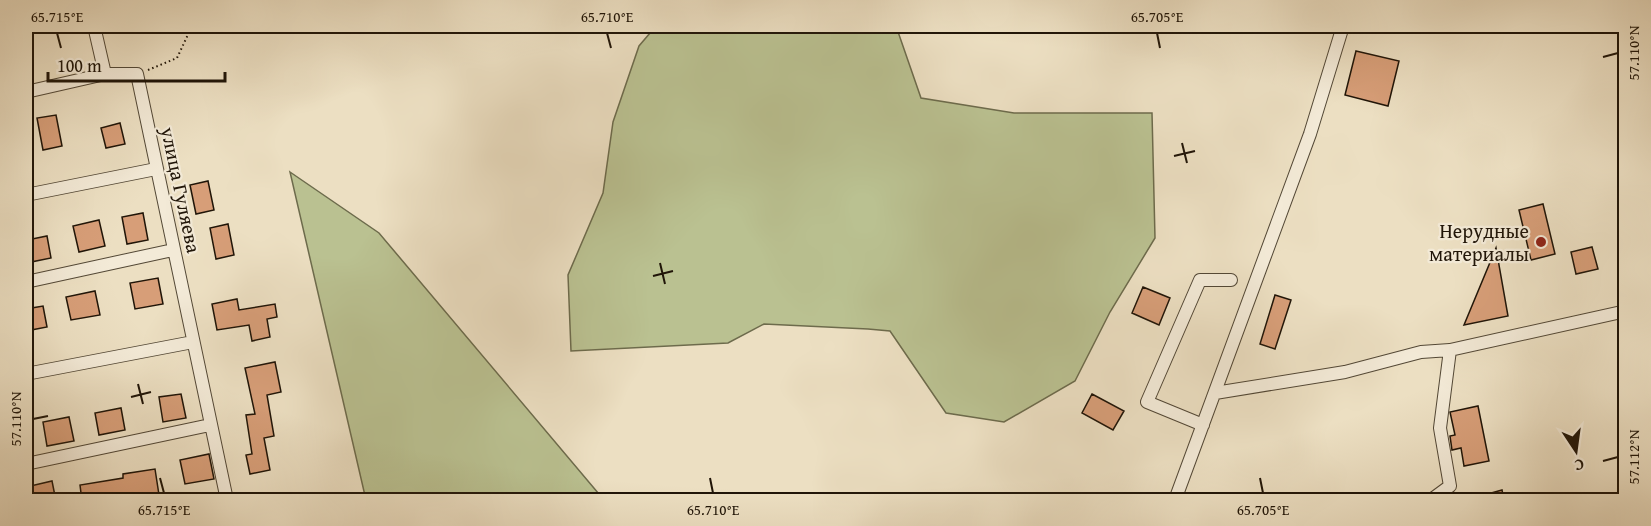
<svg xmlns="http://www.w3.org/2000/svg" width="1651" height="526" font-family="'Gentium Book Plus',serif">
  <rect width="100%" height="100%" fill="#ecdfc2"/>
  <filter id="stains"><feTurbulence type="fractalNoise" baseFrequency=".00333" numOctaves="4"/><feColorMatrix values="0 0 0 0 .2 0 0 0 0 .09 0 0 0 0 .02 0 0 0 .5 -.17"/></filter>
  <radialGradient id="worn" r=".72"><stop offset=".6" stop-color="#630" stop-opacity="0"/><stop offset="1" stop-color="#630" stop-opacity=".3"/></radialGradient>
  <path fill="#bac191" stroke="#6d6b4c" stroke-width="1.5" d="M656,26h240l25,72 93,15h138l3,125 -45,74 -35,69 -71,41 -58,-9 -56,-82 -22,-2 -104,-5 -36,19 -157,8 -3,-76 35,-82 10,-71 26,-76z
    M290,172l89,61 225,267h-238z"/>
  <path fill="#d79e78" stroke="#201508" stroke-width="1.5" d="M1356,51l43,10 -11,45 -43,-11z
    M56,115l6,31 -19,4 -6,-32z
    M120,123l5,21 -19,4 -5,-20z
    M208,181l6,29 -18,4 -6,-29z
    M1543,204l12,50 -24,6 -12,-50z
    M143,213l5,27 -21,4 -5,-27z
    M99,220l6,26 -26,6 -6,-26z
    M228,224l6,31 -18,4 -6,-31z
    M47,236l4,22 -20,4 -4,-22z
    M1592,247l6,22 -22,5 -5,-22z
    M1496,248l12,68 -44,9z
    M158,278l5,26 -28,5 -5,-26z
    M1143,287l27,11 -11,27 -27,-12z
    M95,291l5,24 -29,5 -5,-23z
    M1275,295l16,5 -16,49 -15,-5z
    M237,299l2,11 36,-6 2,13 -10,2 3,18 -18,4 -3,-16 -32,5 -5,-26z
    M43,306l4,21 -21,4v-22z
    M275,362l6,30 -14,3 7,41 -10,2 6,32 -20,4 -4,-19 6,-1 -6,-39 9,-1 -10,-46z
    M181,394l5,24 -23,4 -4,-25z
    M1092,394l32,17 -11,19 -31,-17z
    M1478,406l11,55 -25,5 -3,-18 -9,2 -2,-14 5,-1 -5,-23z
    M121,408l4,22 -26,5 -4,-22z
    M69,417l5,24 -27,5 -4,-24z
    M209,454l5,25 -29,5 -5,-24z
    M155,469l4,26 -32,6h-45l-2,-16 43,-7v-4z
    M52,481l4,20h-30v-14z
    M1502,490l2,11h-12l-1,-8z"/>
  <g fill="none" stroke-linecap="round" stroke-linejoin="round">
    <defs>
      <path id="minor" d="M94,26l11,48
        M26,92l79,-18h32l90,426
        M26,195l130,-26
        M26,282l147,-32
        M26,374l167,-32
        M1215,393l130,-21 76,-20 29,-2 176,-39
        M1203,425l-56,-23 53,-122h31
        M26,464l184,-39
        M1175,500l135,-366 33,-108
        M1431,500l19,-14 -10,-58 10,-78"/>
    </defs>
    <use href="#minor" stroke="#534836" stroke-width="14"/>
    <path stroke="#201508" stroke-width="2" stroke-dasharray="1.5 3" stroke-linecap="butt" d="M148,70l29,-12 15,-32"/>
    <use href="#minor" stroke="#f3ead7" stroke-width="12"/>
  </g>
  <path fill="none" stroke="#201508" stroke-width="2" d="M57,33l4,15M607,33l4,15M1157,33l3,15M1603,57l15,-4M1182,143l5,20M1174,156l21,-5M660,263l5,21M653,276l20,-5M138,384l5,20M131,397l20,-5M33,419l15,-3M1603,461l15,-4M160,478l4,15M710,478l3,15M1260,478l3,15"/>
  <circle fill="#8f2418" stroke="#f3ead7" stroke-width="2" cx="1541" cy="242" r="6"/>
  <g text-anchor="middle" stroke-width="4.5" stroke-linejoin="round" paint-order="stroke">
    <g font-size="20" fill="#201508" stroke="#f3ead7">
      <text transform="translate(181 190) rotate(78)" y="7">улица Гуляева</text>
    </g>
    <g font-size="20" fill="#201508" stroke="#f3ead7" text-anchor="end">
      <text x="1529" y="238">Нерудные<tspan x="1529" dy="23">материалы</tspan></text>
    </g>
  </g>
  <rect width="1651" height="526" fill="none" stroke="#ecdfc2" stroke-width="66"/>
  <g transform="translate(1576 451) rotate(167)" stroke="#f3ead7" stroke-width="4.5" paint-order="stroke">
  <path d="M0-4.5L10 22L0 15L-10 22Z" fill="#201508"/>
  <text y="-9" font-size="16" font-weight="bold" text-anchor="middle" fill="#201508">С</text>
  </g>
  <path d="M48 72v9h177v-9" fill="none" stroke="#201508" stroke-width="3"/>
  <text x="57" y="72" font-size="18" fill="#201508" stroke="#f3ead7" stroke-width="4.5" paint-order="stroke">100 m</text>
  <rect x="33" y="33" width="1585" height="460" fill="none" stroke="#201508" stroke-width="2"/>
  <g font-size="15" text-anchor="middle" fill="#201508">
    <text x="57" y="22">65.715°E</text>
    <text x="607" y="22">65.710°E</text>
    <text x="1157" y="22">65.705°E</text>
    <text transform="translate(1634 53) rotate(-90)" y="5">57.110°N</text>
    <text transform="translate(16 419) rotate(-90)" y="5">57.110°N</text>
    <text transform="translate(1634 457) rotate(-90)" y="5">57.112°N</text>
    <text x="164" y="515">65.715°E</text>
    <text x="713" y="515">65.710°E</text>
    <text x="1263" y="515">65.705°E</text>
  </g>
  <rect width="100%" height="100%" filter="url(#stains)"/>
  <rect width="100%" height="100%" fill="url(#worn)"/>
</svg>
